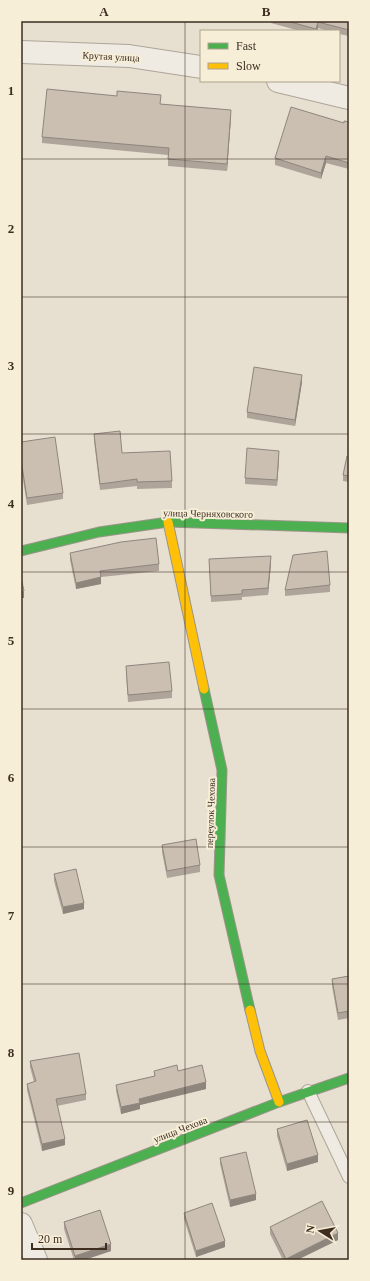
<svg xmlns="http://www.w3.org/2000/svg" width="370" height="1281" font-family="'Times New Roman',serif">
  <rect width="100%" height="100%" fill="#e7e0d1"/>
  <g fill="none" stroke-linecap="round" stroke-linejoin="round">
    <defs>
      <path id="lane" d="M308,1091l41,86"/>
      <path id="street" d="M21,52l108,4 72,11
        M278,81l71,17
        M21,1224l15,36"/>
      <path id="fast" d="M21,551l78,-19 69,-10 181,6
        M204,689l18,81 -3,105 31,135
        M21,1203l258,-101 70,-24"/>
      <path id="slow" d="M168,522l36,167
        M250,1010l10,41 19,51"/>
    </defs>
    <use href="#lane" stroke="#ada599" stroke-width="14"/>
    <use href="#street" stroke="#ada599" stroke-width="24"/>
    <use href="#fast" stroke="#9c958a" stroke-width="11"/>
    <use href="#slow" stroke="#9c958a" stroke-width="11"/>
    <use href="#lane" stroke="#efebe3" stroke-width="12"/>
    <use href="#street" stroke="#efebe3" stroke-width="22"/>
    <use href="#fast" stroke="#4caf50" stroke-width="9"/>
    <use href="#slow" stroke="#ffc107" stroke-width="9"/>
  </g>
  <path fill="#afa499" d="M271,21h78v15l-10,-2v-3h-11l-10,-3 -1,3h-17l-29,-8z
    M160,104l71,13 -4,54 -59,-5v-11l-126,-12v-6z
    M349,122v47l-23,-6 -5,16 -46,-14v-7l69,-35z
    M302,382l-7,44 -48,-8v-6z
    M94,434l28,19 50,28v7l-35,1v-3l-37,4 -6,-49z
    M21,442l42,51v6l-36,6 -6,-38z
    M349,457v25l-6,-1v-6z
    M279,458l-2,28 -32,-2v-6z
    M70,553l89,11v7l-58,6v7l-25,5 -6,-29z
    M209,559l62,4 -3,32 -26,2v3l-31,2z
    M330,585v7l-45,4v-6z
    M126,666l46,25v7l-44,4 -2,-29z
    M162,845l38,20v7l-33,6 -5,-26z
    M54,874l30,35 -21,5 -9,-33z
    M349,976v42l-11,2 -6,-34v-7z
    M30,1061l56,33v6l-29,6 8,39 -23,6 -15,-61v-6l7,-2 -4,-15z
    M154,1071h24l28,18 -66,16v4l-19,5 -5,-23v-6l38,-9z
    M277,1129l41,33 -31,9 -10,-35z
    M220,1158l36,42 -26,7 -10,-43z
    M184,1213l41,34 -29,10 -12,-38z
    M64,1222l47,29 -27,9h-10l-10,-31z
    M270,1227l68,13 -41,20h-14l-13,-26z"/>
  <path fill="#8e867d" d="M318,22v6l-1,3h-1z
    M231,110v7l-4,54v-7z
    M326,156v7l-5,16v-6z
    M302,375v7l-7,44v-6z
    M279,451v7l-2,28v-6z
    M271,556v7l-3,32v-7z
    M101,577v7l-25,5v-6z
    M24,591v7h-3v-6z
    M84,903v6l-21,5v-7z
    M206,1082v7l-66,16v4l-19,5v-7l18,-8z
    M65,1139v6l-23,6v-7z
    M318,1155v7l-31,9v-7z
    M256,1194v6l-26,7v-7z
    M338,1233v7l-41,20h-11v-1z
    M225,1241v6l-29,10v-6z
    M111,1244v7l-27,9h-9v-4z"/>
  <path fill="#cbbfb2" stroke="#8e867d" d="M287,21h62v9l-31,-8 -2,7z
    M47,89l70,7v-5l44,4 -1,9 71,6 -4,54 -59,-5 1,-11 -127,-11z
    M291,107l53,16v-2l5,1v41l-23,-7 -5,17 -46,-15z
    M254,367l48,8 -7,45 -48,-8z
    M120,431l2,22 48,-2 2,30 -35,1v-3l-37,5 -6,-50z
    M55,437l8,56 -36,5 -6,-38v-18z
    M247,448l32,3 -2,29 -32,-2z
    M347,456l2,1v19l-6,-1z
    M156,538l3,26 -59,7 1,6 -25,6 -6,-30 51,-11z
    M327,551l3,34 -45,5 8,-35z
    M271,556l-3,32 -26,2v4l-31,2 -2,-37z
    M21,577l3,14 -3,1z
    M169,662l3,29 -44,4 -2,-29z
    M196,839l4,26 -33,6 -5,-26z
    M76,869l8,34 -21,4 -9,-33z
    M349,976v35l-11,2 -6,-34z
    M79,1053l7,41 -30,5 9,40 -23,5 -15,-60 9,-3 -6,-20z
    M177,1065l1,6 24,-6 4,17 -67,17 1,4 -19,4 -5,-22 39,-9 -1,-5z
    M307,1120l11,35 -31,9 -10,-35z
    M246,1152l10,42 -26,6 -10,-42z
    M322,1201l16,32 -52,26 -16,-32z
    M212,1203l13,38 -29,10 -12,-38z
    M100,1210l11,34 -36,12 -11,-34z"/>
  <path fill="none" stroke="#3d2e20" stroke-width="1" stroke-opacity="0.55" d="M185,21v1239M21,159h328M21,297h328M21,434h328M21,572h328M21,709h328M21,847h328M21,984h328M21,1122h328"/>
  <g text-anchor="middle" stroke-width="4" stroke-linejoin="round" paint-order="stroke">
    <g font-size="10" fill="#3d2e20" stroke="#f7eed8">
      <text transform="translate(111 56) rotate(3)" y="4">Крутая улица</text>
      <text transform="translate(208 513) rotate(1)" y="4">улица Черняховского</text>
      <text transform="translate(210 813) rotate(-88)" y="4">переулок Чехова</text>
      <text transform="translate(180 1129) rotate(-21)" y="4">улица Чехова</text>
    </g>
  </g>
  <rect width="370" height="1281" fill="none" stroke="#f7eed8" stroke-width="44"/>
  <rect x="200" y="30" width="140" height="52" fill="#f7eed8" stroke="#ada18e"/>
  <rect x="208" y="43" width="20" height="6" fill="#4caf50" stroke="#ada18e"/>
  <text x="236" y="50" font-size="12" fill="#3d2e20">Fast</text>
  <rect x="208" y="63" width="20" height="6" fill="#ffc107" stroke="#ada18e"/>
  <text x="236" y="70" font-size="12" fill="#3d2e20">Slow</text>
  <g transform="translate(320 1231) rotate(281)" stroke="#f7eed8" stroke-width="3" paint-order="stroke">
  <path d="M0-3L7 15L0 10L-7 15Z" fill="#3d2e20"/>
  <text y="-6" font-size="11" font-weight="bold" text-anchor="middle" fill="#3d2e20">N</text>
  </g>
  <path d="M32 1243v6h74v-6" fill="none" stroke="#3d2e20" stroke-width="2"/>
  <text x="38" y="1243" font-size="12" fill="#3d2e20" stroke="#f7eed8" stroke-width="3" paint-order="stroke">20 m</text>
  <rect x="22" y="22" width="326" height="1237" fill="none" stroke="#3d2e20" stroke-width="1.5"/>
  <g font-size="13" text-anchor="middle" font-weight="bold" fill="#3d2e20">
    <text x="104" y="16">A</text>
    <text x="266" y="16">B</text>
    <text x="11" y="95">1</text>
    <text x="11" y="233">2</text>
    <text x="11" y="370">3</text>
    <text x="11" y="508">4</text>
    <text x="11" y="645">5</text>
    <text x="11" y="782">6</text>
    <text x="11" y="920">7</text>
    <text x="11" y="1057">8</text>
    <text x="11" y="1195">9</text>
  </g>
</svg>
